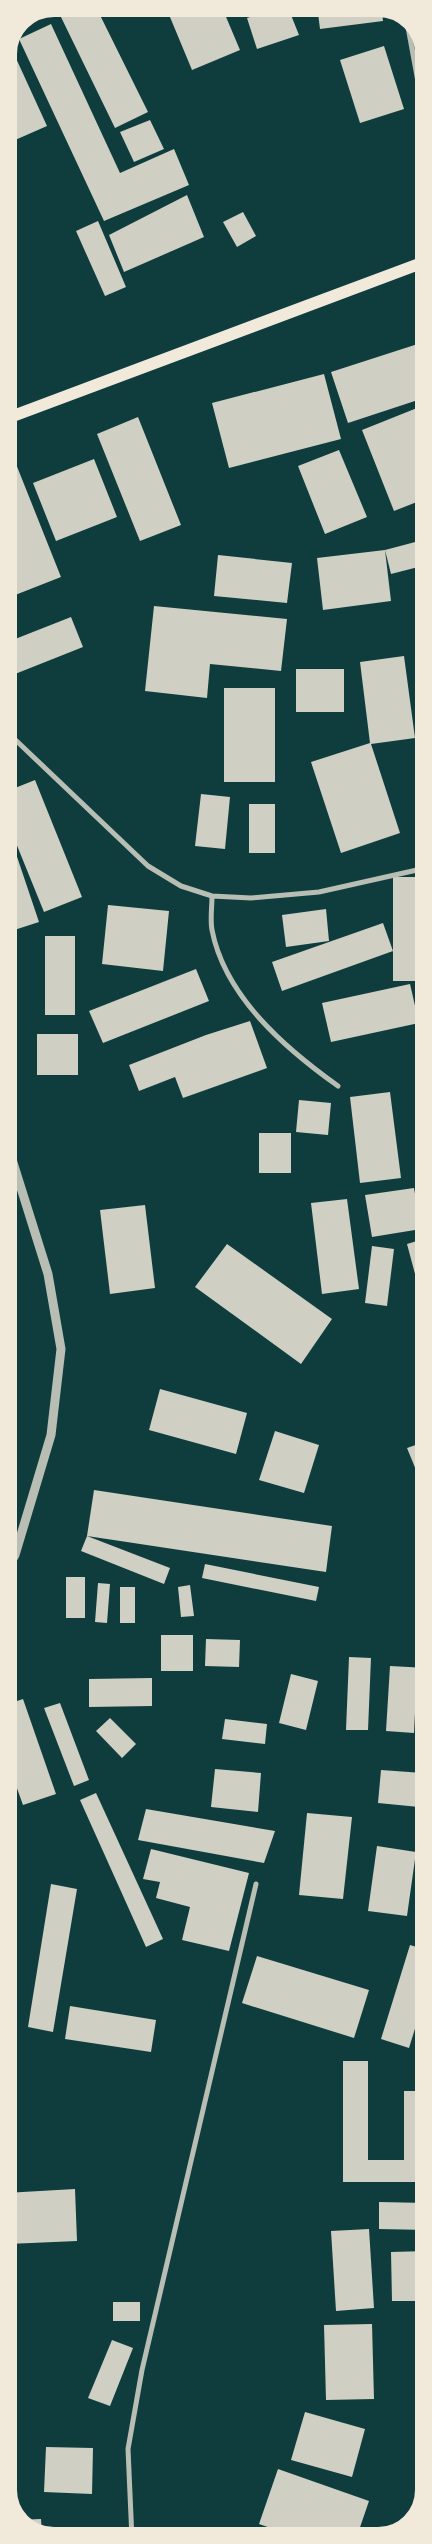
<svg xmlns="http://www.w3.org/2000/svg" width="432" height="2544" font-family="Helvetica,sans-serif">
  <rect width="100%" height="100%" fill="#0f3d3e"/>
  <path fill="#cfcfc3" d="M80,5h15l53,107 -33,16 -55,-113z
    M165,5h56l19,45 -48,20z
    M287,5l12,30 -42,14 -10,-31z
    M317,5h64l2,16 -63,8z
    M29,16l3,7 -17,8 5,-12z
    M51,24l69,149 54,-24 15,36 -85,36 -85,-182z
    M9,43l38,83 -41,18 -1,-90z
    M384,46l20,63 -44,14 -20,-63z
    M150,120l14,29 -30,13 -14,-30z
    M187,195l17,42 -80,35 -15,-37z
    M243,212l13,24 -19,11 -14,-25z
    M98,221l28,66 -21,9 -29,-65z
    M427,341v56l-79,26 -17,-51z
    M324,374l17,65 -112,29 -17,-65z
    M427,404v94l-33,13 -32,-81z
    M138,417l43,108 -41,16 -43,-107z
    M339,450l28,67 -42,17 -27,-68z
    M94,459l23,58 -61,24 -23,-58z
    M16,464l45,113 -56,22v-130z
    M419,541l7,24 -35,9 -6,-24z
    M385,550l6,51 -68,9 -6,-52z
    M218,555l74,8 -5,40 -73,-7z
    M154,606l133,13 -6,52 -71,-7 -3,34 -62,-7z
    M71,617l12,30 -78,31v-35z
    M404,656l11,82 -44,6 29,89 -59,20 -30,-91 59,-19 -10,-81z
    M296,669h48v43h-48z
    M224,688h51v94h-51z
    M35,780l47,117 -38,15 -39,-96v-24z
    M201,794l29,3 -5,52 -30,-3z
    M249,804h26v49h-26z
    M5,821l34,101 -34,11z
    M393,877h34v104h-34z
    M108,905l61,6 -6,60 -61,-7z
    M326,909l3,32 -43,6 -4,-32z
    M383,923l10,28 -111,40 -10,-29z
    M45,936h30v79h-30z
    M196,969l13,32 -106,42 -14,-32z
    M410,984l9,39 -88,19 -9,-39z
    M250,1021l17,47 -84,30 -8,-21 -36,14 -10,-26 77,-30z
    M37,1034h41v41h-41z
    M390,1092l11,86 -41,5 -10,-86z
    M299,1100l32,3 -3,32 -32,-3z
    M259,1133h32v40h-32z
    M414,1188l7,41 -49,8 -7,-42z
    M347,1199l12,90 -37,5 -11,-91z
    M145,1205l10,83 -45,6 -10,-84z
    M427,1238v77h-1l-19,-71z
    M227,1244l105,75 -31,45 -106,-77z
    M372,1246l22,3 -7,57 -22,-3z
    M160,1389l87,24 -11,41 -87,-24z
    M275,1431l44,14 -15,48 -45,-13z
    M427,1441v25l-11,4 -9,-22z
    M94,1490l238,36 -6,46 -239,-36z
    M87,1536l83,32 -6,16 -83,-33z
    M205,1564l114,23 -3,14 -114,-23z
    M66,1577h19v41h-19z
    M98,1583l12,1 -3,39 -12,-1z
    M190,1585l4,31 -13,1 -3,-30z
    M120,1587h15v36h-15z
    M161,1635h32v36h-32z
    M206,1639l34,1 -1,27 -34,-1z
    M349,1657l22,1 -3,72h-22z
    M390,1666l37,2v26l-11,-1 -2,40 -28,-2z
    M291,1674l27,7 -12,49 -27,-7z
    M152,1678v28l-63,1v-28z
    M23,1699l33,95 -33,11 -18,-50v-50z
    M60,1703l29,77 -15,6 -30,-78z
    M110,1718l26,26 -14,14 -26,-27z
    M225,1719l42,5 -2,20 -43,-5z
    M215,1769l46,4 -3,39 -47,-5z
    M381,1770l42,3 -4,34 -41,-4z
    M96,1793l67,146 -17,8 -66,-147z
    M146,1809l129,22 -11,32 -126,-23z
    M307,1813l45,4 -9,82 -44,-4z
    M5,1816l6,1 -5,23 -1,-1z
    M377,1846l39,6 -9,64 -39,-5z
    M151,1849l98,24 -20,78 -47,-11 8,-33 -34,-9 4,-16 -17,-3z
    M51,1884l26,5 -24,143 -25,-5z
    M410,1945l17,5v40l-18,58 -28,-9z
    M257,1956l112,34 -15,48 -112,-35z
    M70,2006l86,14 -5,32 -86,-13z
    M343,2061h25v99h36v-69h23v91h-84z
    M75,2189l2,52 -69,3 -3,-51z
    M379,2202l48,1v27l-48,-1z
    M369,2229l5,79 -38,3 -5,-80z
    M427,2251v50h-35l-1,-49z
    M113,2302h27v19h-27z
    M372,2324l2,75 -48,1 -2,-75z
    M112,2340l21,8 -23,58 -22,-8z
    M425,2375h2v42h-4z
    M305,2412l60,17 -13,48 -61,-17z
    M425,2437h2v53l-5,13z
    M46,2447l47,1 -1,46 -48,-2z
    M278,2469l91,32 -13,38h-54l-43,-15z
    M41,2519l1,16 -23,-11 -2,-4z
    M105,2529l1,10h-43v-5z"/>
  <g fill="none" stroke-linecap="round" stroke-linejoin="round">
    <path stroke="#b8beb3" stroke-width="5" d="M406,16l21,115
      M5,730l143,136 33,20 31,10 39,2 68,-6 98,-22 10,-5
      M212,896c0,11 -2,24 0,34 13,67 74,119 126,156
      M132,2539l-4,-90 14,-79 114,-486"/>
    <path stroke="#b8beb3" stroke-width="9" d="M5,1137l43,137 13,75 -10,86 -36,120 -10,16"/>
    <path stroke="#f1e9da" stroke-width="12" d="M5,419l422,-158"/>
  </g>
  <path d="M0 0H432V2544H0ZM54 14H378A40 40 0 0 1 418 54V2490A40 40 0 0 1 378 2530H54A40 40 0 0 1 14 2490V54A40 40 0 0 1 54 14Z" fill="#f1e9da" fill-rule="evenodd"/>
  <path fill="none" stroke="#f1e9da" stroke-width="6" d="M54 14H378A40 40 0 0 1 418 54V2490A40 40 0 0 1 378 2530H54A40 40 0 0 1 14 2490V54A40 40 0 0 1 54 14Z"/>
</svg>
